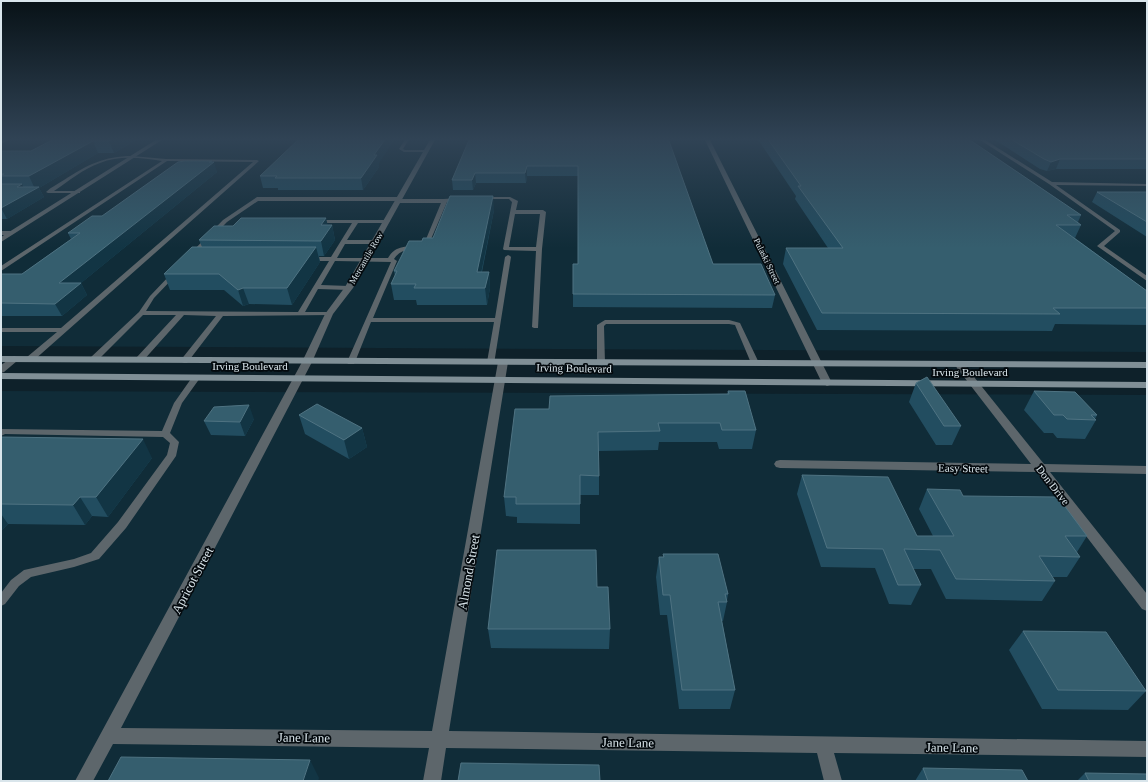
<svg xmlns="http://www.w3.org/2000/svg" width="1148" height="782" font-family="'Times New Roman',serif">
  <rect width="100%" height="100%" fill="#0e212a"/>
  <path fill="#102c38" d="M1,138h1146v214l-1146,-6z
    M1,391l1146,4v386h-1146z"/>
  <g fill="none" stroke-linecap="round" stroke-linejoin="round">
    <path fill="#5d666b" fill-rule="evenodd" d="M7,138h6l-12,6v-3z
      M187,138h103l-2,1z
      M406,138h4l-7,11 2,1h22l2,1 -2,1h-23l-5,-3z
      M704,138h27l-25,2z
      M977,138h5l70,44 95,2v2l-91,-1 64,45v2l-16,14 43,30v5l-50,-35 18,-15 -66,-47z
      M132,156l34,3 91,1 2,1 -226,200h-6l-1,-2 1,-2 30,-25h-56v-4h60l192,-166 -86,-1 -166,110v-5l161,-105c-20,-3 -43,-6 -62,2 -17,6 -31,18 -46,28h24l2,1v1h-32l-2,-1c5,-5 12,-8 18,-12 23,-15 40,-24 68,-24z
      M257,197h143l2,2h41l18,-1v2l-14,2 -19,44c-12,4 -27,1 -34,13l3,2 -24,57h122l10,-61 3,-2 2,1 1,1 -17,107h-6l-1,-2 7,-40h-123l-16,40 -1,2h-6l-1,-2 44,-100 -56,-1 -14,24 28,1 3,2 -3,2 -31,-1 -13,23h24l3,2 -1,1 -108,1 -36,47h-3l-4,-2 36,-45 -32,-1 -42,47h-3l-4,-2 1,-2 40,-43h-33l-47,47h-6l-1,-2 1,-2 49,-46 11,-16 21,-22 2,-1 3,2 -22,23 -8,13 152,1 31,-51h-21l-3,-2 3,-2h23l21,-34h-36l-3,-2 1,-1h75l1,1 -3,2h-29l-11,17h28l3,2 -3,2h-30l-8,14h51c9,-15 21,-10 36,-14l17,-41h-43l-2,-2h-138l-31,21 -32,33h-4v-2l32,-33z
      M481,197h29l8,4 -2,9h27l3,2 -4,37 -4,79h-4l-2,-1 4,-76 -32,-1 -1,-1 9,-47 -3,-3h-26l-2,-1zM515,214h25l-4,33h-27z
      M1,231h10l3,2 -3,2h-10z
      M605,320h124l11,3 19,40 -4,2 -4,-2 -16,-38 -6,-1h-123l-2,2 1,37 -4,2h-3l-1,-2v-38z
      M193,376h3l4,2 -18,25 -12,30 9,9 -3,14 -50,72 -27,31 -25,8 -43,10 -12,9 -14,18 -4,2v-13l10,-13 13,-10 50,-11 17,-6 27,-31 49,-67 3,-12 -7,-6 -158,-3 -4,2v-7l161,2 12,-28z"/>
    <path fill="#5d666b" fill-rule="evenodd" d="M159,138h6l-164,104v-5z
      M431,138h5l-83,150 -20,26 -21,48 -191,366 311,3 66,-369 5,-3 5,3 -59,369 698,10v16l-313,-4 8,28h-18l-7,-28 -371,-5 -5,33h-18l6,-33 -316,-4 -20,37h-18l227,-419 23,-48 20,-27z
      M704,138h5l123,245 -2,2 -3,1 -5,-3z
      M14,356l3,1 2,2 -2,2 -13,11 -3,1v-8z
      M959,361l3,1 82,102 103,2v8l-97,-2 97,122v17l-5,-2 -105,-137 -257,-4 -4,-1 -2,-3 2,-3 4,-1 251,4 -77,-100z"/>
    <path fill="#808f96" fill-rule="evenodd" d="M1,356l1146,6v6l-1146,-6z
      M1,373l1146,9v6l-1146,-9z"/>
  </g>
  <path fill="#224d60" d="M56,138h83l-25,15h-16l-59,35 5,9 -37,22h-6v-68h30z
    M757,138h210l114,77 -3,7 3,3 -6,13 72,53v34l-92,-1 -3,7 -235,-1 -34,-66 3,-16h42l-33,-49 1,-3z
    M992,138h155v31h-91l-9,2 -7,-2z
    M578,141l135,123 62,31 -3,13 -199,-1v-43h5v-88h-51l-1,7h-50l-3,7h-20l-1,-10z
    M212,162l5,10 -136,111 6,12 -25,21h-61v-42h21l49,-35 -3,-6z
    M379,163v4l-16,23h-85v-2h-15l-3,-12z
    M1097,192h50v45l-55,-35z
    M494,210l-12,62h7l1,16 -3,17h-70l-1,-5h-22l-3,-16 4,-8 -1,-5 28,-30 11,-3z
    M328,225h4l3,15 -11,16h-5l1,6 -28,43 -43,-1 -6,2 -19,-16h-54l-6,-16 38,-27 -3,-7z
    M916,383l45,43 -9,19h-16l-27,-43z
    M728,391l28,39 -4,19h-33l-2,-7h-58l-1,8 -60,1 1,25v19h-19v29l-63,-1v-6l-11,-1 -2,-19 45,-88 178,-15z
    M1034,391l63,24 -2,4 1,1 -11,19 -28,-1 -4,-5h-9l-20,-23z
    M299,415l63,13 5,19 -18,12 -44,-25z
    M254,419l-9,17 -34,-1 -7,-14z
    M1,437l151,21 -44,59 -16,-1 -7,9 -77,-1 -7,7z
    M802,475l115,61h16l-14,-27 8,-20 36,7 124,40 -10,16 3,5 -13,20h-15l3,4 -13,20 -96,-2 -15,-30h-18l8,16 -10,20 -22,-1 -14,-36 -54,-1 -24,-73z
    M663,554l65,40 -1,6v2l-4,19h-1l13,69 -5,19h-51l-12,-94h-7l-4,-38 3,-20h4z
    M597,587l13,42 -1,20 -118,-1 -3,-19z
    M1023,631l123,60 -18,19 -86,-1 -33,-59z
    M923,768l105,13h-113z
    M1085,773l62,8h-70z"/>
  <path fill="#123544" d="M114,138h25l-25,15 -5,-12z
    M386,138h10l-17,25v4l-16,23 -2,-12 13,-23z
    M93,141l5,12 -59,35 5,9 -37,22 -6,-11 16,-21 5,-3 4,10 9,-5 -6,-13z
    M1060,159l-4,10 -9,2 4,-9z
    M212,161l1,3 1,-2 3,10 -136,111 6,12 -25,21 -7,-12 4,-21z
    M527,166v10l-1,7 -1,-10z
    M475,173l1,10 -3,7 -1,-10z
    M493,196l1,14 -16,78 -1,-16z
    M326,218l3,12 3,-5 3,15 -11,16 -3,-15v-16z
    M316,247l4,15 -28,43 -5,-17z
    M489,272l1,16 -3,17 -2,-17z
    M243,288l6,16 -6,2 -5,-16z
    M249,405l5,14 -9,17 -5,-14z
    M362,428l5,19 -18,12 -5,-19z
    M143,439l9,19 -44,59 -12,-20z
    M80,497l12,19 -7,9 -12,-20z
    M1,514l7,10 -7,7z
    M310,760l9,18 -1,3h-15z"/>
  <path fill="#355e6e" stroke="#4f7382" d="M56,138h58l-5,3h-16l-64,35h-28v-1l3,-1h-3v-23h30z
    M300,138h86l-12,17h3l-16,23h-86l2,-2h-17z
    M578,138h90l45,126h48l14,31 -202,-1v-30h5v-98h-51l-2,7h-50l-3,7h-20l17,-40 109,1z
    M767,138h200l114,77h-14l14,10h-25l91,66v17h-94l7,6 -238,-1 -36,-65h57l-45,-62h3z
    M1009,138h138v21h-87l-9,3 -7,-3z
    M185,161h27l-3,1h5l-155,121h22l-26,21 -54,-1v-29h21l58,-41h-12l24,-17h10l76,-54z
    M1,184h21l-5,3h22l-38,21z
    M1097,192h50v30z
    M450,196h43l-16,76h12l-4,16h-71l2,-4h-25l6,-13h-3l15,-30h13l1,-3h10z
    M241,218h85l-5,7h11l-11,16 -122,-1 15,-14h19z
    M192,247h124l-29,41h-44l-5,2 -19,-16h-55z
    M927,377l34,49h-17l-28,-43z
    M728,391h17l11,39h-34l-2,-7h-62l2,8 -62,1 1,44 -19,-1v29h-64v-7h-12l11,-88h34l1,-13 179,-2z
    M1034,391l41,1 22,23h-6l5,5 -29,-1 -4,-4h-9z
    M317,404l45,24 -18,12 -45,-25z
    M249,405l-9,17 -36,-1 10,-14z
    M1,437l142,2 -47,58h-16l-7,8 -72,-1z
    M802,475l86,2 29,59h37l-27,-47 33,1 3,6 95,1 29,39h-22l15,21 -41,-1 16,25 -99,-2 -16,-29 -36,-1 17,36h-23l-15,-36 -56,-1z
    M497,550h99l1,37h11l2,42h-122z
    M663,554h55l10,40h-3l2,8h-9l17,88h-53l-12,-95h-7l-4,-38h5z
    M1023,631l83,1 40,59 -88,-1z
    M121,757l189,3 -7,21h-195z
    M461,763l138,2 1,16h-142z
    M923,768l99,2 6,11h-100z
    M1085,773l62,1v7h-58z"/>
  <linearGradient id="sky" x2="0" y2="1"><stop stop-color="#081217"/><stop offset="0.56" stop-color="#304355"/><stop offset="1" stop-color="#304355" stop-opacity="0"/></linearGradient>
  <rect width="1148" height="248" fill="url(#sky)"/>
  <g text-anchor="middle" stroke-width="3.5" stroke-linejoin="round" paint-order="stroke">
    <g font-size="9" fill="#d9e5eb" stroke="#040a0e">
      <text transform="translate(366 258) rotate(-60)" y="3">Mercantile Row</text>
      <text transform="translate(767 261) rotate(64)" y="3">Pulaski Street</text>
    </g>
    <g font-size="11" fill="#d9e5eb" stroke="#040a0e">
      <text x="250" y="370">Irving Boulevard</text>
      <text transform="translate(574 368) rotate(1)" y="4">Irving Boulevard</text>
      <text x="970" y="376">Irving Boulevard</text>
      <text transform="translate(963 468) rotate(1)" y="4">Easy Street</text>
      <text transform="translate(1053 485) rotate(52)" y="4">Don Drive</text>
    </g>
    <g font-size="13" fill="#d9e5eb" stroke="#040a0e">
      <text transform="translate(468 572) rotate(-80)" y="5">Almond Street</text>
      <text transform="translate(192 580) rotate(-62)" y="5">Apricot Street</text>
      <text transform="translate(304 737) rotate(1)" y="5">Jane Lane</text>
      <text transform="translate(628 742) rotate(1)" y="5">Jane Lane</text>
      <text transform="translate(952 747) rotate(1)" y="5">Jane Lane</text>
    </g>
  </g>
  <rect width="1148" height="782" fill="none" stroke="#d9e5eb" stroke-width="4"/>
</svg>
